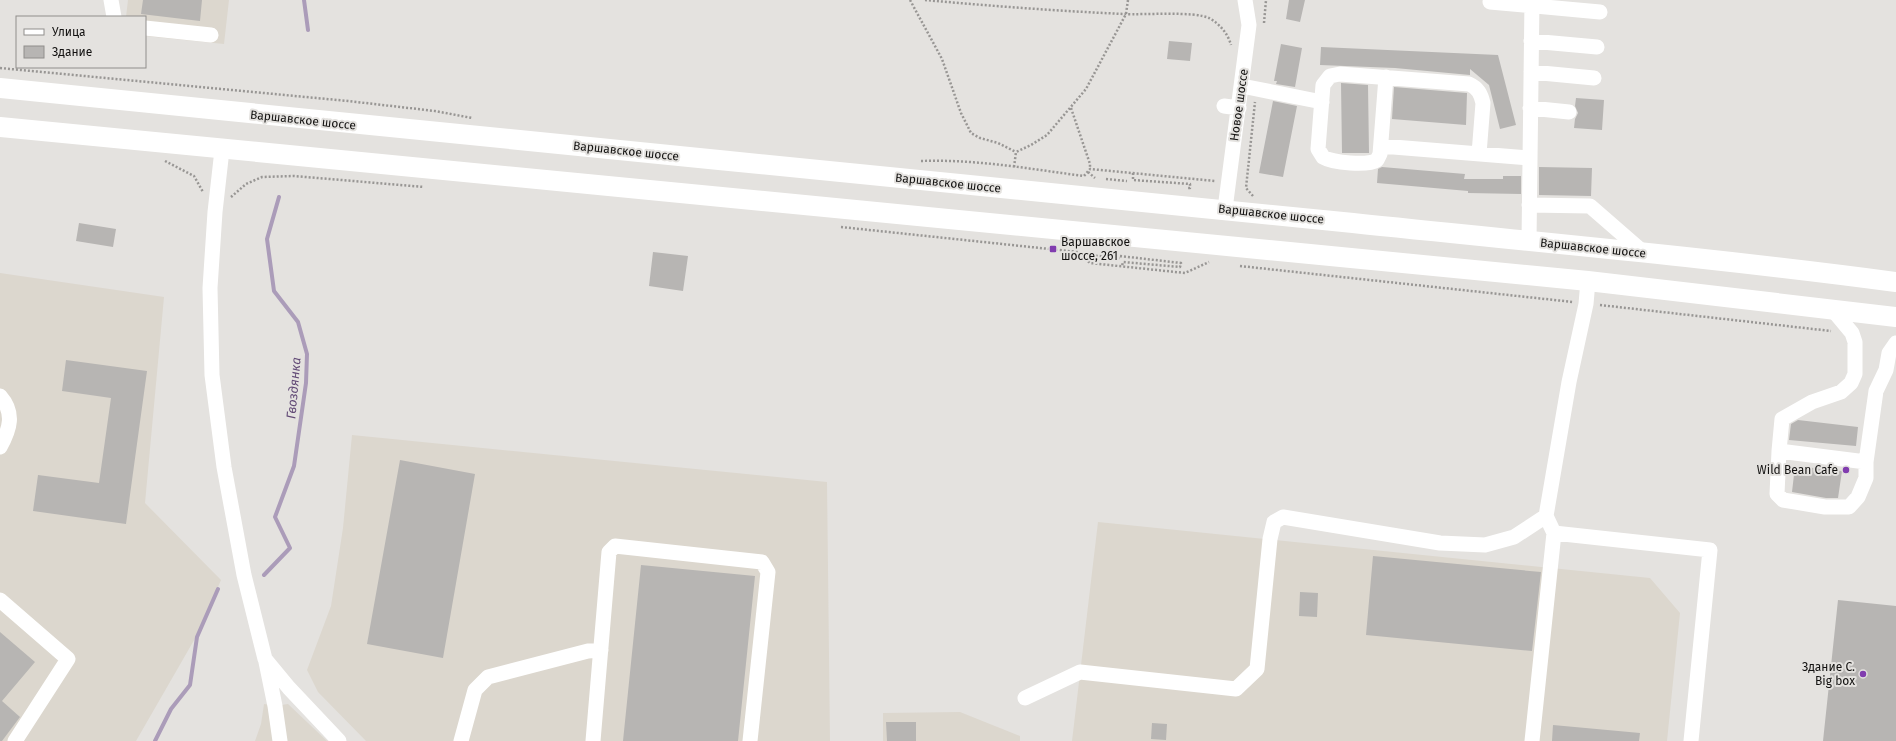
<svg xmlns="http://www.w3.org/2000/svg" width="1896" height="741" font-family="'Fira Sans',sans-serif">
  <rect width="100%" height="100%" fill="#e4e2df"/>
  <path fill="#dcd7ce" d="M128,0h101l-5,44 -79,-8v-19h-19z
    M0,273l164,24 -19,206 76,77 -24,55 -61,106h-136z
    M352,435l475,47 3,259h-464l-48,-49 -11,-22 24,-64 12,-78z
    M1098,522l552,56 30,35 -13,128h-595z
    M264,704l11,2 13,-2 39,37h-72l6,-17z
    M960,712l60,24v5h-137v-28z"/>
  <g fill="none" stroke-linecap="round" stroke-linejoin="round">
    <path stroke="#ab9cb9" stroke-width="4" d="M304,0l4,30
      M264,575l26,-27 -15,-31 19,-51 12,-83 1,-29 -9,-32 -24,-31 -7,-52 12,-42
      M155,741l16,-32 19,-24 7,-48 21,-48"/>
  </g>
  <path fill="#b7b5b3" d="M143,0h59l-2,21 -59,-7z
    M1289,0h16l-5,22 -14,-3z
    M1169,41l23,2 -2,18 -23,-2z
    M1281,44l21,4 -7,39 -19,-3 1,-3h-3z
    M1321,47l177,8 18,70 -16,4 -11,-44 -19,-16v6l-75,-7 -75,-3z
    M1341,83l27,2 1,68h-27z
    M1394,87l73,6 -1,32 -74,-6z
    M1576,98l28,2 -2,30 -28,-2 1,-9 3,-6 -3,-7z
    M1273,101l24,5 -14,71 -24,-4z
    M1382,167l83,7 -1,5h39v-3h18v18l-53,-1v-2l-91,-8 1,-14z
    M1539,167l53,1 -1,28 -52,-1z
    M79,223l37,6 -3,18 -37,-6z
    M653,252l35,4 -5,35 -34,-5z
    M66,360l81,11 -21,153 -93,-13 5,-36 61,8 12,-85 -49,-7z
    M1798,420l60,7 -2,19 -67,-6 2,-16z
    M400,460l75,14 -32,184 -76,-14z
    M1795,466l47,5 -4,27h-12l-34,-6z
    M1373,556l168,16 -9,79 -166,-16z
    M641,565l114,11 -17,165h-115z
    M1300,592l18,1 -1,24 -18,-1z
    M1838,600l58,6v135h-73z
    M0,632l35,30 -33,39 18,16 -18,24h-2z
    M886,722h30v19h-29z
    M1152,723l15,1 -1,16 -15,-1z
    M1553,725l87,8 -1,8h-87z"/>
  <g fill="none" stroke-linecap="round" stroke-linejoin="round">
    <path stroke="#989694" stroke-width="2.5" stroke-dasharray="2 2" stroke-linecap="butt" d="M910,0l32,59 19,54 10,20 9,5 18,5 18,9
      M925,0c66,6 133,11 199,14 20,1 70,-3 85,4 11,6 19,16 22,27
      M1264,23l2,-23
      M0,68l348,33 87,10 37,7
      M1071,108l19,56v5
      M165,161l29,15 9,16
      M921,161c55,-2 109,8 163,15l6,-7 125,12
      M1014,167l2,-15 15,-7 16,-10 39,-46 40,-75 2,-14
      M1088,172l7,6
      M1133,173v7l57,4v4h-3
      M1106,179l21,2
      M1253,196l-7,-8 9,-86
      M231,197l15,-13 16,-7 32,-1 130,11
      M841,227l237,25 12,11 95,10 24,-11
      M1120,256l61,7 -1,4 -57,-5 -1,4
      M1085,258l3,-3 32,3
      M1240,266l333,36
      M1600,305l231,26"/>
    <path stroke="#fff" stroke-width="15" d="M111,0l3,17
      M1490,2l110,10
      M145,28l66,7
      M1531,41l66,6
      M1531,72l63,6
      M1386,77l-6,77 -3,6c-9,6 -44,3 -54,-3l-5,-8 5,-64 7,-9 10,-2 129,10c9,4 12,10 14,19l-4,51
      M1242,86l80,16
      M1224,106l15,2
      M1530,108l39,4
      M1381,146l149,12
      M222,150l-7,62 -5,76 2,87 12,92 20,108 21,84 24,29 50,53
      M1529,205l61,1 54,47
      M1225,209l24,-184 -4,-25
      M1529,241l3,-241
      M1832,309l20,24 3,9v32l-4,9 -10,9 -29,10 -30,17 -3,32 87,11
      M0,396c15,17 10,33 0,51
      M1779,451l-2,43 6,6 42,7h24l9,-10 8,-19v-16l10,-71 10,-21 3,-17 7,-10
      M1554,533l156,17 -19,191
      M0,600l68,59 -53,82
      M266,662l9,44 5,35
      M1025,698l55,-26 156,17 21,-20 13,-130 4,-17 9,-5 157,26 45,2 29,-8 32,-21
      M461,741l14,-51 13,-13 100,-26 13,-1
      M593,741l16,-189 6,-6 147,16 6,10 -18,169
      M1532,741l22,-208 -8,-17 23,-134 17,-78 2,-23"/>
    <path stroke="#fff" stroke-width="20" d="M0,88c451,48 902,88 1353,135 181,19 363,35 543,59
      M0,127l1588,154 308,36"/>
  </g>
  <g fill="#813caf" stroke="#e4e2df" stroke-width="1.5">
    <rect x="1049" y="245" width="8" height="8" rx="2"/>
    <circle cx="1846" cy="470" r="4"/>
    <circle cx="1863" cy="674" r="4"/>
  </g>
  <g text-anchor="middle" stroke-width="4" stroke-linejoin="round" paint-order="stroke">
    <g font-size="12" fill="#121110" stroke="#e4e2df">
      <text transform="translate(1239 105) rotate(-82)" y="4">Новое шоссе</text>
      <text transform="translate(303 120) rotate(6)" y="4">Варшавское шоссе</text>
      <text transform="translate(626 151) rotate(6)" y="4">Варшавское шоссе</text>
      <text transform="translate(948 183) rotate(6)" y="4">Варшавское шоссе</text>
      <text transform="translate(1271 214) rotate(6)" y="4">Варшавское шоссе</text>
      <text transform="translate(1593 248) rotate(6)" y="4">Варшавское шоссе</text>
    </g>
    <g font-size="12" fill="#121110" stroke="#e4e2df" text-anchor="end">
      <text x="1061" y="246" text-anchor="start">Варшавское<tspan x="1061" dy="14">шоссе, 261</tspan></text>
      <text x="1838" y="474">Wild Bean Cafe</text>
      <text x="1855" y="671">Здание C.<tspan x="1855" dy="14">Big box</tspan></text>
    </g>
    <g font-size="13" font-style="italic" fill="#624a76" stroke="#e4e2df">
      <text transform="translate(293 388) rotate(-85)" y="5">Гвоздянка</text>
    </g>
  </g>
  <rect x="16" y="16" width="130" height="52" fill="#e4e2df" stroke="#908e8c"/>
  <rect x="24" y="29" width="20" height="6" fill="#ffffff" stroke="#908e8c"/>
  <text x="52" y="36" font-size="12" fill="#121110">Улица</text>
  <rect x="24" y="46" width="20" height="12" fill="#b7b5b3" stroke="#908e8c"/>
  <text x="52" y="56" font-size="12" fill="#121110">Здание</text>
</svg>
